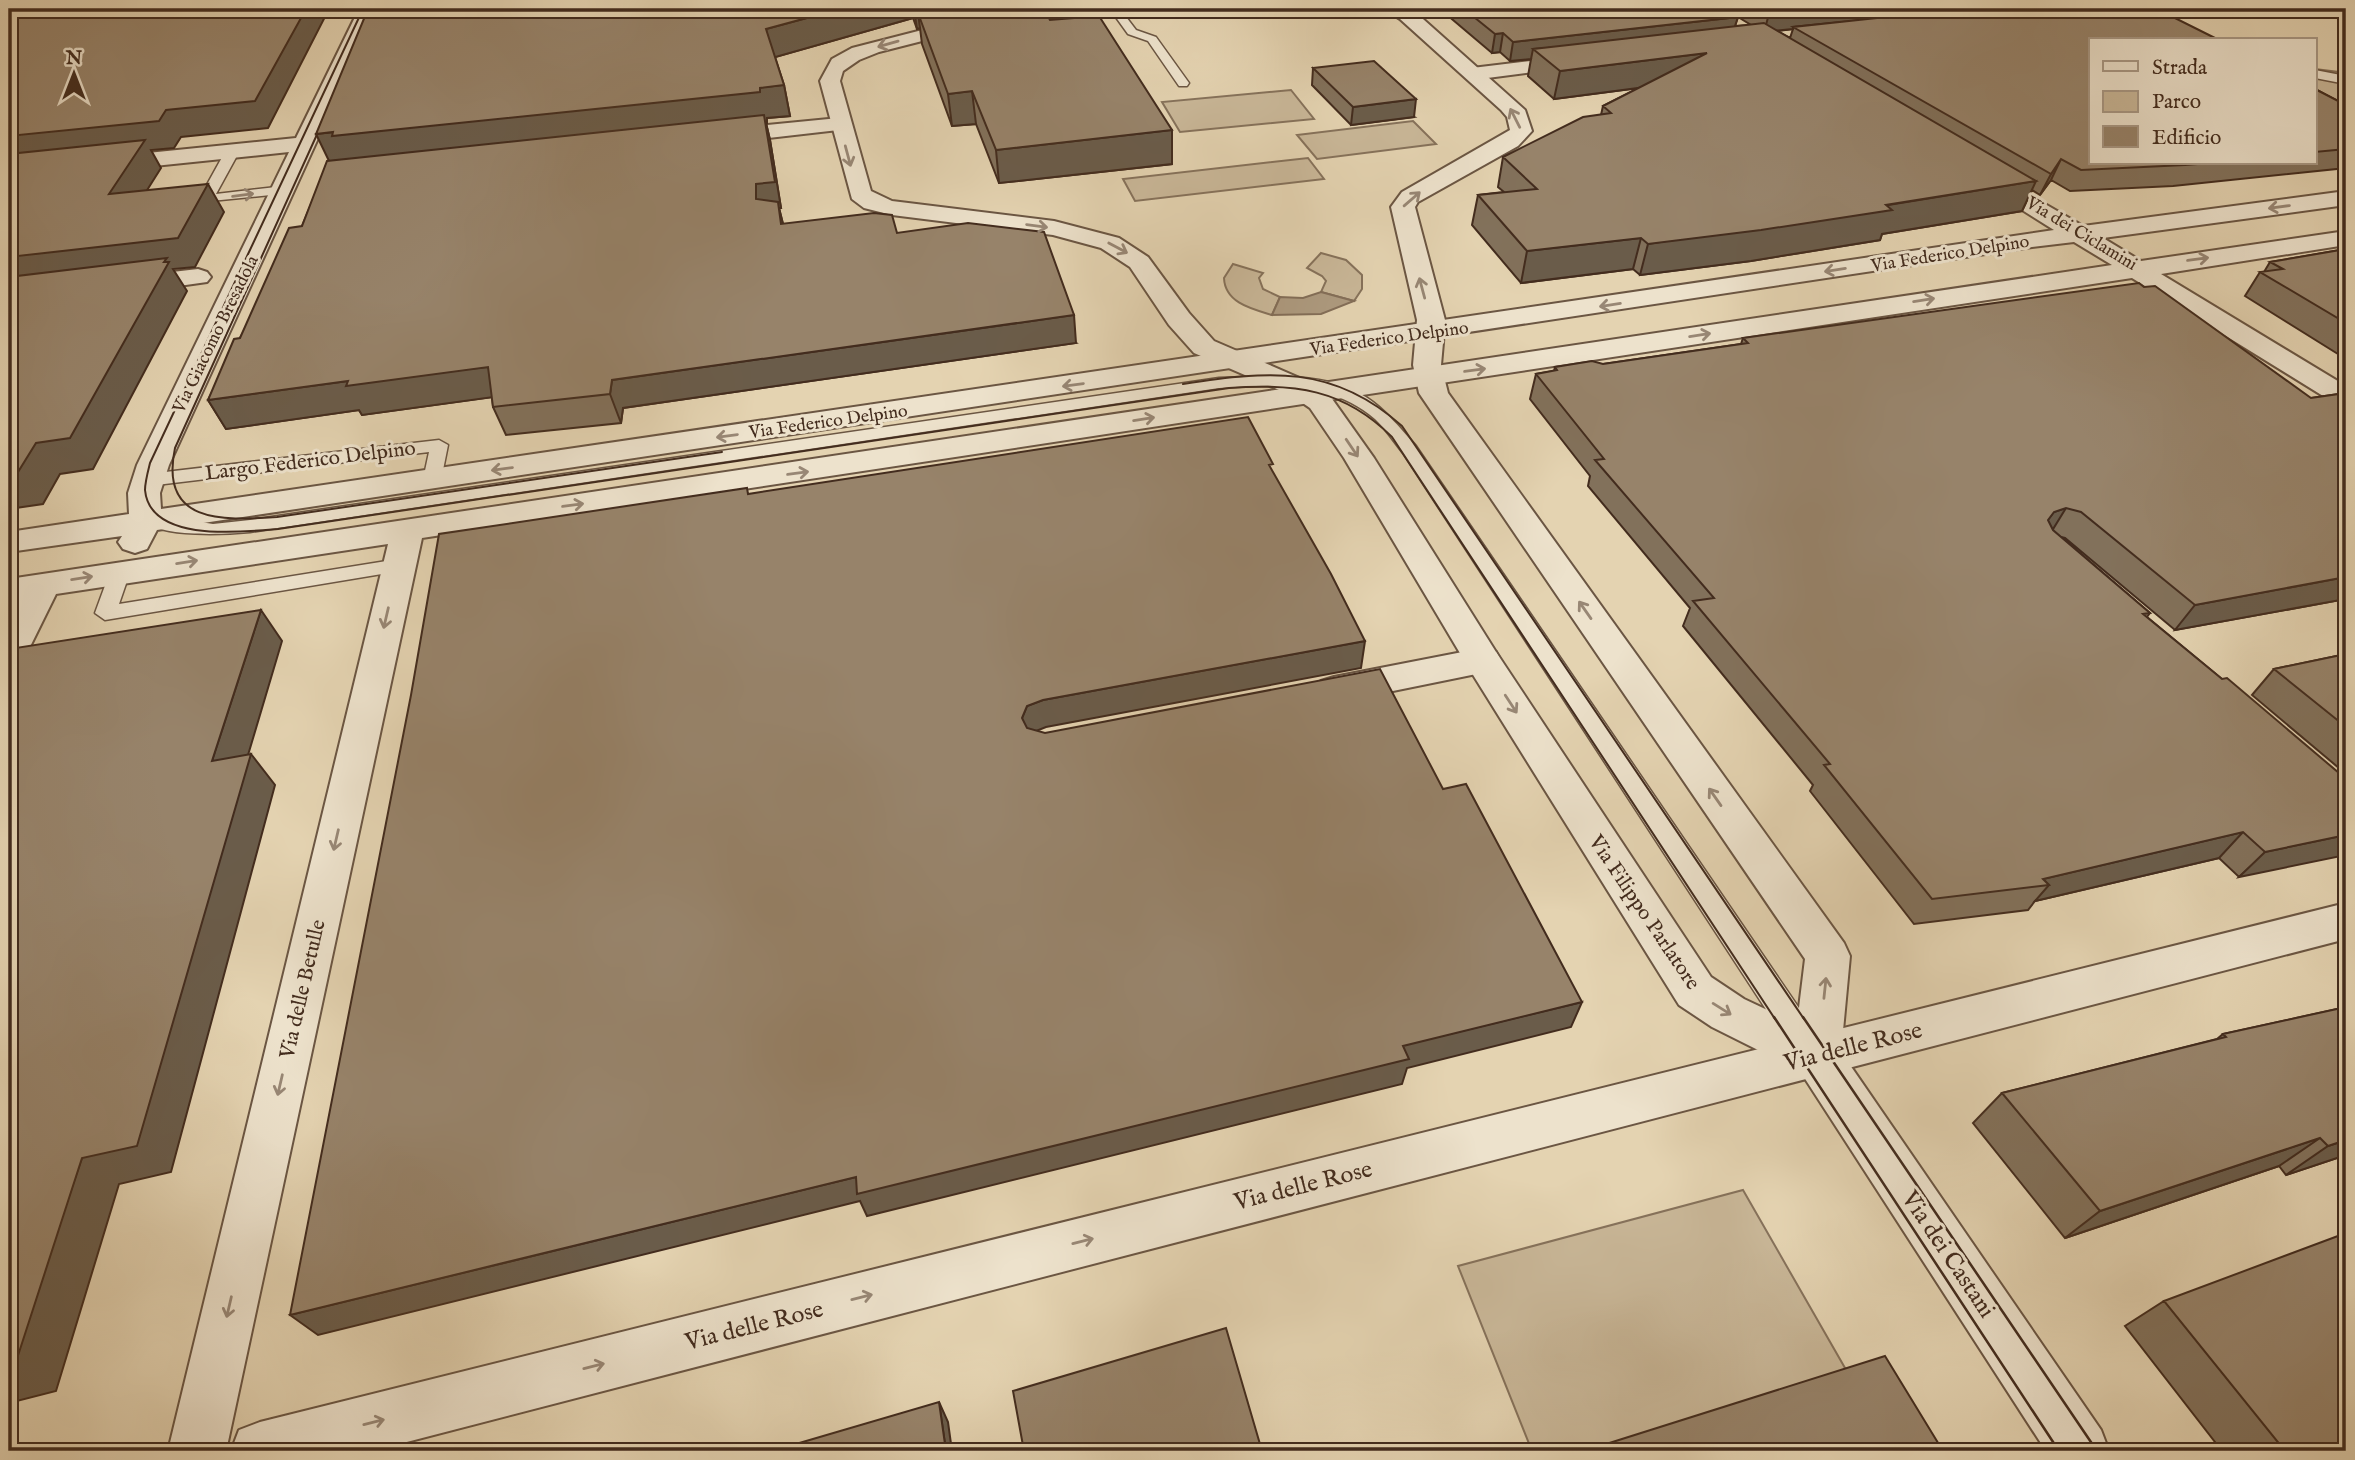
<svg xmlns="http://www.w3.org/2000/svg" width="2355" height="1460" font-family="'IM FELL English',serif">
  <rect width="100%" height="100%" fill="#e4d3b1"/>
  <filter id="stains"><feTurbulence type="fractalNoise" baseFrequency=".00286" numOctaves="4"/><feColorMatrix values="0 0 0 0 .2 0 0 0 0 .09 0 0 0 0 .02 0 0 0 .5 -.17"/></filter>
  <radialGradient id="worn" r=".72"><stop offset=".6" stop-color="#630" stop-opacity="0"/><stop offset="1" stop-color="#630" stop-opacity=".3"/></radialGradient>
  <path fill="#c9b798" stroke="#86725b" stroke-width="2" d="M2315,69l31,4v44l-31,-16z
    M1291,90l23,29 -134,13 -18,-30z
    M1413,121l23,23 -119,15 -20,-24z
    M1308,158l16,21 -189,22 -12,-22z
    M1321,253l25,7 16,15v14l-8,12 -33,-9 5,-11 -4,-5 -15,-8z
    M1233,264l30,9 -4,5 4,11 17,8 -8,18c-20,-6 -47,-12 -48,-37z
    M1743,1190l106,185 -258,76h-59l-74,-185z"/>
  <path fill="#ad9a7f" stroke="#836e58" stroke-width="2" d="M1321,292l33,9 -33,13 -49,1 8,-18 23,1z"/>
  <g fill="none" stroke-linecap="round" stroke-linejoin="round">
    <defs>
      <path id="service" d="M1110,9h10l16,21 20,7 33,46 -2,3h-8l-31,-45 -20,-7z
        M2315,70l31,6v8l-31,-6z
        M232,148l7,4 -23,42 69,-8 5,1v6l-89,9 -2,-3 26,-47z
        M1284,376c70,5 88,18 132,70l402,590 4,9 -4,9 -10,4 -10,-4 -31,-43 -364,-558c-9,-11 -17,-24 -28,-34 -44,-38 -101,-35 -156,-31l-969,144c-21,2 -90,6 -104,-11l10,-6 57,9 37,-4 969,-142z
        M439,440l9,5 -7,35 -9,6 -9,-6 6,-28 -281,34 -9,-6 9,-6z
        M399,559l7,1 3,5 -3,5 -301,50 -10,-7 15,-41 10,-7 10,7 -11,32z"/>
      <path id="minor" d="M359,9h18l-208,456 -9,28 1,16 1893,-279 -81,-51 -4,-5 4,-5 8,-2 102,59 263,-35v14l-243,33 38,23 205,-30v14l-185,29 185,112v21l-10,-3 -204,-126 -1710,260 -196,913h-58l220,-907 -332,50 -34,69 -13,4v-48l9,-19 -9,1v-22l2103,-314 -38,-23 -42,5 -1875,283 -10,19 -12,4 -12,-4 -5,-7 4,-6 -113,16v-20l120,-18 -1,-21 9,-28 152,-313 -280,29v-14l287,-29z
        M1581,55l10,6 -3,4 -116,15 -10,-6 10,-6z
        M839,118l8,1 3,5 -3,5 -131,15 -11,-7 11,-7z
        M198,269l9,3 4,5 -4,5 -78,11 -9,-2 -4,-6 4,-6 9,-2z
        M1483,648l13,4 5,9 -5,9 -162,33 -13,-4 -6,-9 6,-9 13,-4z
        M2346,903v36l-1974,512h-141l8,-21 21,-8z"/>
      <path id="tertiary" d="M1004,9h30l-2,4 -153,39 -20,8 -16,11 -3,10 31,110 21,10 162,20 65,17 29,19 41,56 25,28 97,42 19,13 44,62 122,194 215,325 33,22 53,25 8,-65 -386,-566 -6,-28 4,-45 -26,-113 11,-15 108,-62 -3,-13 -6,-7 -101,-91 -16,-10 30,2 111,99 7,21 -14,15 -100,56 -3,5 30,113 -4,45 7,28 396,550 6,13 -9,96 260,378 8,21h-63l-246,-380 -88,-44 -33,-22 -209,-335 -126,-212 -34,-50 -19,-13 -97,-42 -25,-28 -39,-58 -29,-19 -48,-13 -161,-20 -28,-7 -12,-9 -32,-118 12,-22 20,-11z"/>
    </defs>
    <use href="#service" stroke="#6b5643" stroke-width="3"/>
    <use href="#minor" stroke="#6b5643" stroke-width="4"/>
    <use href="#tertiary" stroke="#6b5643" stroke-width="4"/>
    <use href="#service" fill="#ede2cc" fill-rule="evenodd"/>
    <use href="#minor" fill="#ede2cc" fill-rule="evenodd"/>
    <use href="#tertiary" fill="#ede2cc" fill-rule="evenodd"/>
    <path stroke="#432c1e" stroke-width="2" d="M363,9l-213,454c-2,8 -5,19 -5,27 5,53 97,42 133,39l951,-141c65,-5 115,1 163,49l383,582
      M324,119l-149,329c-16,75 46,73 102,69l445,-65
      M1183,384c86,-13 150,-20 219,42l402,593"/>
    <path stroke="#432c1e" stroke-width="2.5" d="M1774,1017l285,434
      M1803,1017l294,434"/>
  </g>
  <path fill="#82715b" stroke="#432c1e" stroke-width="2" fill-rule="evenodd" d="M368,9h676l6,11 122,110v34l-173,19 -23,-59 -24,2 -30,-82 -2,-16 -3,1 -4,-11 -138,39 9,28 6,31 -23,2v5h-1l4,17 11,68h-2l4,16 114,9 179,110 -453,65 -2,15 -115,12 -13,-28 -1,-10 -130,18 -3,-5 -133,19 -18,-29 32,-62 62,-112 27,-65z
    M1440,9h724h-6l-67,154h224v-74l31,16v63l-173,18 -103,5 -19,-11 -11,15 -8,-5 -10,21 -140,23 -2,6 -129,21 -111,14 -7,-6 -112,14 -49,-58 6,-30 26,-3 -6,-5 5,-30 98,-42 2,-9 36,-18 -85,11 -26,-23 3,-17 -21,2 -10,-9 -8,1zM1738,17l13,8 -16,1zM1793,29l-3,9 -13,-7z
    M1313,68l101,49 -63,8 -39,-40z
    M2346,249v110l-101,-63 15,-24h4l6,-10z
    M1743,338l568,60 35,-5v206l-171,31 -110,-92 -4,-1 89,76 -3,4 75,62 124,100 -107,98 -20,-19 -184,43 -7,9 -114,14 -104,-133 3,-6 -130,-159 7,-18 -102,-122 2,-10 -60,-77 6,-25 18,-3 1,-4 48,-3 138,-20z
    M2346,654v120l-94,-79 22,-26z
    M2346,1007v148l-60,20 -7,-9 -214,72 -92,-115 29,-30 215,-54 6,-5z
    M2164,1301l182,150h-124l-97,-125z"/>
  <path fill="#6a5c4a" stroke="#432c1e" stroke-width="2" d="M306,9h23l-61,119 -87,9 -7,11 -23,2 10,18 -34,54 -118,-57v-29l157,-26z
    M840,9h72l1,9 -141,40 -6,-29z
    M914,9h80l-76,4 2,15 -3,1z
    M1815,9h156l-178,18v2l-29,3 5,-18z
    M1738,17l-6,18 -199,14 -2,10 -21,2 3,-19z
    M1503,33l-3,19 -8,1 3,-19z
    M1707,53l-8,27 -145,19 6,-28z
    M784,85l6,31 -23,2v5h-1l4,17 11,68h-2l5,20 -453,-63 -15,-31z
    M972,91l4,33 -24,2 -4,-32z
    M1416,99l-2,18 -63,8 2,-18z
    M1172,130v34l-173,19 -3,-33z
    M2061,159l-10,21 -11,15 11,-21z
    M2036,181l-14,30 -140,23 -2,6 -129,21 -111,14 8,-31z
    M208,184l16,28 -29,55 -22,2 14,22 -94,178 -33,5 -17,30 -34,5v-252z
    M1641,238l-8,31 -112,14 6,-32z
    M1074,315l2,28 -453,65 -2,15 -11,-29 2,-14z
    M488,367l13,29 -139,19 -3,-5 -133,19 -18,-29 140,-19z
    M2066,508l-16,26 -2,-14 6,-8z
    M2346,577v22l-171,31 20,-25z
    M261,610l21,31 -45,151 -25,-31z
    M1365,641l-4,27 -315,59 -15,6 -5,12 -4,-27 5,-12 16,-6z
    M251,754l24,31 -104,387 -52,12 -63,207 -47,12v-31l73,-214z
    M2243,832l-24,26 -184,43 14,-16 -6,-6z
    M2346,835v20l-107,22 26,-25z
    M1582,1002l-11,25 -164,41 -5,16 -535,132 -7,-15 -542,134 -28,-20 566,-138z
    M2320,1138l-41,28 -214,72 35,-27z
    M2346,1140v15l-60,20 42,-29z
    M939,1402l9,20 4,29h-6z"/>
  <path fill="#97836a" stroke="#432c1e" stroke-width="2" d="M9,9h297l-51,92 -89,9 -7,11 -150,15z
    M368,9h472l-74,20 18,56 -24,3v4l-428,44 1,-4 -17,2z
    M936,9h108l6,11 49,-4 73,114 -176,20 -24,-59 -24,3 -30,-81z
    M1464,9h261l13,8 -225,25 -10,-9 -8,1z
    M1760,9h55l-46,5z
    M1961,9h196l62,31h-128v123h119l-25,2 -104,5 -20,-11 -10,15 -258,-147z
    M1764,23l272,158 -150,24 6,5 -131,20 -113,14 -7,-6 -114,13 -49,-56 59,-6 -34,-32 80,-40 28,-4 -8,-7 104,-53 -147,18 -27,-22z
    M1374,61l42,38 -63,8 -40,-39z
    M2315,89l31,16v44l-31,3z
    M764,115l11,67 -19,2v15l22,3 3,22 93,-11 18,2 5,18 71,-10 76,9 30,83 -462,65 -2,14 -117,13 -5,-40 -142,19 2,-5 -140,19 26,-61 6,-1 49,-110 13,-2 25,-65z
    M145,140l-36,54 99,-10 -30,54 -169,19v-103z
    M2346,249v74l-86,-51 23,-3 -13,-7z
    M167,258l-3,4h5l-99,176 -34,5 -18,29 -9,2v-197z
    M2139,283l5,4 11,-1 156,112 35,-5v184l-151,28 -114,-93 -15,-4 -12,4 -6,8 5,10 97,83 -7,1 79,65 5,-1 119,101v56l-81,17 -22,-20 -200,47 6,6 -117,14 -108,-134 6,-1 -137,-163 21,-3 -119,-138 9,-1 -68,-85 21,-4 -2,-3 37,-6 11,3 145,-21 -5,-5z
    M1248,417l25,47 -4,1 62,109 34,67 -322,59 -16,6 -5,12 5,10 18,5 335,-64 63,120 23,-5 116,218 -179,44 6,13 -552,135 -1,-17 -566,138 121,-620 28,-161 308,-46 1,6z
    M261,610l-49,151 39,-7 -114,392 -55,12 -69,213 -4,1v-723z
    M2346,654v73l-72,-58z
    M2346,1007v133l-18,6 -8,-8 -220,73 -98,-118 224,-56 -3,-3z
    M2346,1233v218h-61l-121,-150z
    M1226,1328l36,123h-238l-11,-60z
    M1885,1356l58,95h-359z
    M939,1402l7,49h-174z"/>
  <defs><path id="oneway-shaft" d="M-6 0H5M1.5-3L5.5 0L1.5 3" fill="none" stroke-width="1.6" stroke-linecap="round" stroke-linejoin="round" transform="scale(1.75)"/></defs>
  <g stroke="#988775">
    <use href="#oneway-shaft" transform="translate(888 44) rotate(164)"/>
    <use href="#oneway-shaft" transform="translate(1515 118) rotate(-117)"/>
    <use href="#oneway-shaft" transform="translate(848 156) rotate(75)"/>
    <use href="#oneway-shaft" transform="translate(243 195) rotate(-7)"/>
    <use href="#oneway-shaft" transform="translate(1412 199) rotate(-41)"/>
    <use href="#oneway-shaft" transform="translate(2279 207) rotate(172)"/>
    <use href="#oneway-shaft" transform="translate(1037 226) rotate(8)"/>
    <use href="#oneway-shaft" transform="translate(1118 248) rotate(28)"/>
    <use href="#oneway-shaft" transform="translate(2198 259) rotate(-8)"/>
    <use href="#oneway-shaft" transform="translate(1835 270) rotate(171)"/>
    <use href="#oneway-shaft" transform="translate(1422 288) rotate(-105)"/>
    <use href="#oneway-shaft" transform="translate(1924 300) rotate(-9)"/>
    <use href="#oneway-shaft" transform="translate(1610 305) rotate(171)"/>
    <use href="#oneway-shaft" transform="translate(1700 335) rotate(-9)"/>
    <use href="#oneway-shaft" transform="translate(1475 370) rotate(-8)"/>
    <use href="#oneway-shaft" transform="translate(1073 385) rotate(172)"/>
    <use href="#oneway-shaft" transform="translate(1144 419) rotate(-9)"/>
    <use href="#oneway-shaft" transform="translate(727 436) rotate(172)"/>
    <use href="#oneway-shaft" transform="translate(1352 448) rotate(56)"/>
    <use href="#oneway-shaft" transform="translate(502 469) rotate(172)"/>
    <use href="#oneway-shaft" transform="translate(798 473) rotate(-8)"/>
    <use href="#oneway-shaft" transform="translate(573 505) rotate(-8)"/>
    <use href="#oneway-shaft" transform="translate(187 562) rotate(-9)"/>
    <use href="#oneway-shaft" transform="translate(82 578) rotate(-9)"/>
    <use href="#oneway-shaft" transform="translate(1585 610) rotate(-125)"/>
    <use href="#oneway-shaft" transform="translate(386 618) rotate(103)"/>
    <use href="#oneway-shaft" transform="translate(1511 704) rotate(57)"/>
    <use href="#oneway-shaft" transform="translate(1715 797) rotate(-125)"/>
    <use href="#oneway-shaft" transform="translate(336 840) rotate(103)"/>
    <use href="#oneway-shaft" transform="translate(1825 988) rotate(-84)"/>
    <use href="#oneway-shaft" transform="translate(1722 1009) rotate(32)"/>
    <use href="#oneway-shaft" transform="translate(280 1085) rotate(103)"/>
    <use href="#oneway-shaft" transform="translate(1083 1241) rotate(-14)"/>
    <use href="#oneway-shaft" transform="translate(862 1297) rotate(-14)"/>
    <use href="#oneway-shaft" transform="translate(229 1307) rotate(103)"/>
    <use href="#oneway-shaft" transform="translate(594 1366) rotate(-14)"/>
    <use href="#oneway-shaft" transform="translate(374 1422) rotate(-14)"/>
  </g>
  <g text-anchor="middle" stroke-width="6" stroke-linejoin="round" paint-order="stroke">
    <g font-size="18" fill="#432c1e" stroke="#ede2cc">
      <text transform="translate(2082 233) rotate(31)" y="6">Via dei Ciclamini</text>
      <text transform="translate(1950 253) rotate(-9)" y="6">Via Federico Delpino</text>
      <text transform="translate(215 334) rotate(-64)" y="6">Via Giacomo Bresadola</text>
      <text transform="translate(1389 338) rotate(-8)" y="6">Via Federico Delpino</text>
      <text transform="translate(828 421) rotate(-8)" y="6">Via Federico Delpino</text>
    </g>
    <g font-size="21" fill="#432c1e" stroke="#ede2cc">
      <text transform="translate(310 460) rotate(-7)" y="7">Largo Federico Delpino</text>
      <text transform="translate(1645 912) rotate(56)" y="7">Via Filippo Parlatore</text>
      <text transform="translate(302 989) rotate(-77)" y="7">Via delle Betulle</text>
    </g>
    <g font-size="24" fill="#432c1e" stroke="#ede2cc">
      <text transform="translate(1853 1046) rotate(-14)" y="8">Via delle Rose</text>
      <text transform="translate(1303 1185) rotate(-14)" y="8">Via delle Rose</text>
      <text transform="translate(1949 1254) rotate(56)" y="8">Via dei Castani</text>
      <text transform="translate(754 1325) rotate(-14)" y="8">Via delle Rose</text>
    </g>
  </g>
  <rect width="2355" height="1460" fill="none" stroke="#e4d3b1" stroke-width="35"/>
  <rect x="10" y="10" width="2334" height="1439" fill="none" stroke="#432c1e" stroke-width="3.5"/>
  <rect x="18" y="18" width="2320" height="1425" fill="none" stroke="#432c1e" stroke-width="2"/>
  <rect x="2089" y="38" width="228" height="126" fill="#ede2cc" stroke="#a99986" stroke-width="2"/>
  <rect x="2103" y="61" width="35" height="10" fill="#ede2cc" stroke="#a99986" stroke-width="2"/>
  <text x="2152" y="74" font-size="21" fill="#432c1e">Strada</text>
  <rect x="2103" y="91" width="35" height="21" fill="#c9b798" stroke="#a99986" stroke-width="2"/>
  <text x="2152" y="108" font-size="21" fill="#432c1e">Parco</text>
  <rect x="2103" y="126" width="35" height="21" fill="#97836a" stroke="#a99986" stroke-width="2"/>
  <text x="2152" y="144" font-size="21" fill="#432c1e">Edificio</text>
  <g transform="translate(74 74)" stroke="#ede2cc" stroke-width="5" paint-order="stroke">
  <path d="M0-5L12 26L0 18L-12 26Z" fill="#432c1e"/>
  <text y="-10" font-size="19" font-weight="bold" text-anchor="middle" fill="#432c1e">N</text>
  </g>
  <rect width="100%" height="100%" filter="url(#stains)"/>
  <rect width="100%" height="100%" fill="url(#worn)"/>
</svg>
